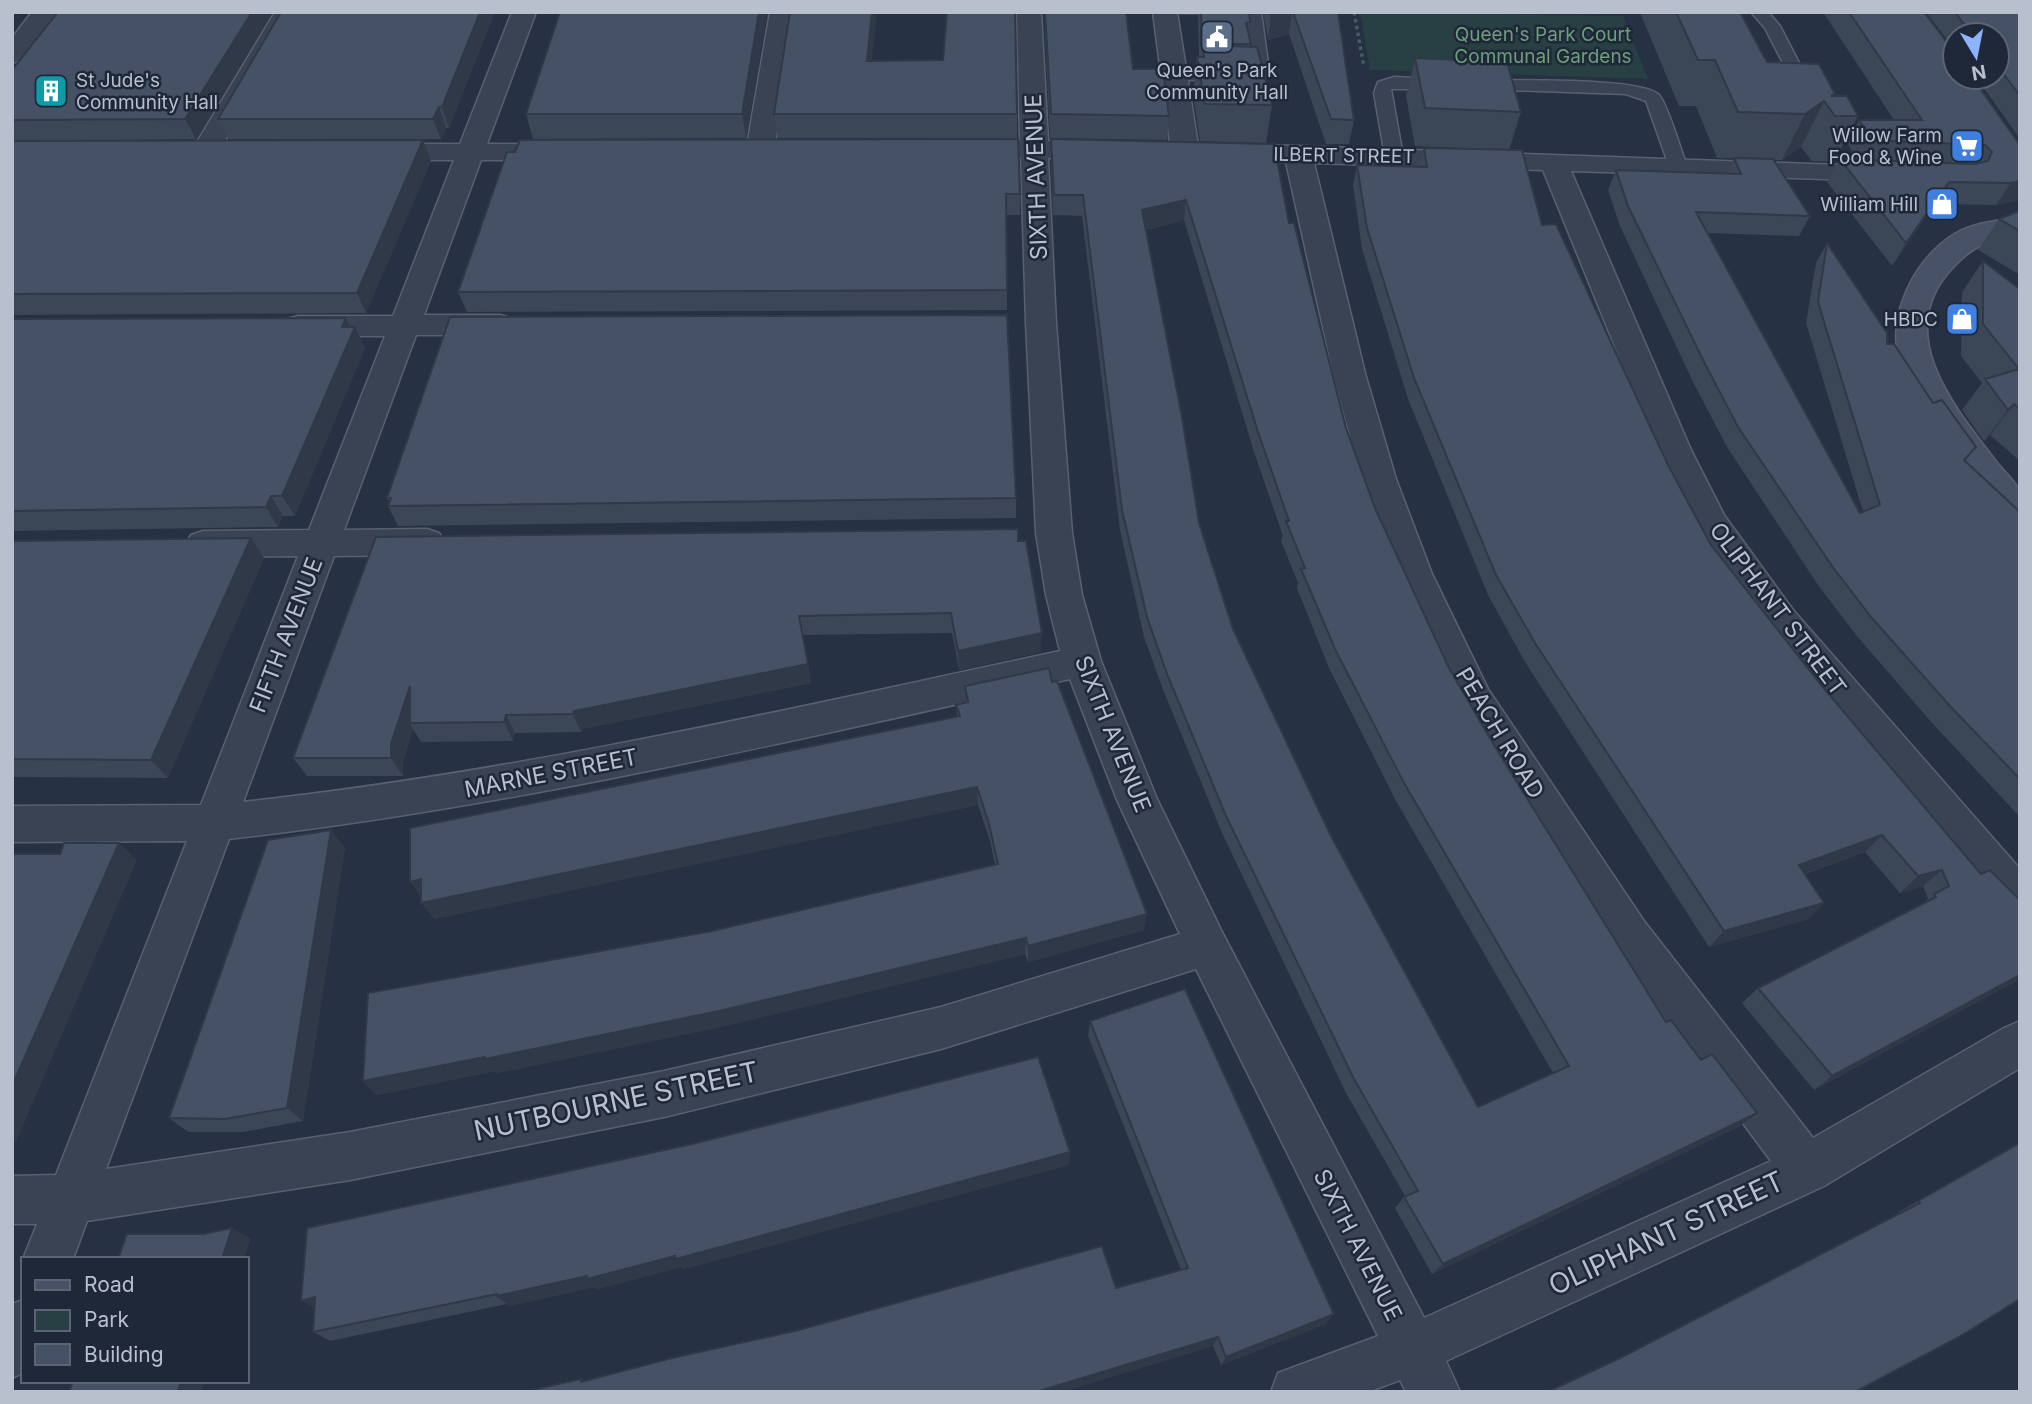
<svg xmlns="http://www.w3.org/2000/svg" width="2032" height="1404" font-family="Inter,sans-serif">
  <rect width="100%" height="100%" fill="#263143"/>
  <path fill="#283f44" d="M1360,12l263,4 25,63 -278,-9z"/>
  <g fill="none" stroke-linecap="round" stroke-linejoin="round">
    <defs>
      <path id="lane" d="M1245,12h16l8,58 -5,8 -15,4 -81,-3 -2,-3 8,-5h78z
        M1751,12h17l12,14 34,66 -2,4h-12l-35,-68z
        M1394,77l48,2 8,5 -8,5h-51l12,67 -9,5 -9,-5 -11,-63 4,-11z
        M1482,80c30,1 160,-3 177,15 9,10 22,56 28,71l-9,5 -9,-5 -23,-65 -20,-7 -150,-5 -2,-4 2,-4z"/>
      <path id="street" d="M32,12h25l-36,48 -9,3v-25z
        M275,12h24l-84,146 -10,2 -10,-2 -4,-6z
        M512,12h24l-49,132h73l10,2 4,6 -4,6 -10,2h-79l-57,155h76l11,3 4,7 -4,7 -11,3h-84l-72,195 83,-1 12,4 6,9 -6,9 -12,4 -93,1 -91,246c276,-30 546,-93 817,-151l-14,-56 -10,-62 -10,-210 -5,-165 -65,-3 -4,-6 4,-6 64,-2 -3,-129h24l7,129 64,3 4,6 -4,6 -64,2 8,165 16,210 10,62 19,66 56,138 65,133 202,386 347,-157 -157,-212 -160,-251 -58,-124 -34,-95 -28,-102 -48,-215 -61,-2 -10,-2 -4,-6 4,-6 10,-2 73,2 598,21 4,6 -4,6 -10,2 -315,-10 120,279 33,65 69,95 227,259v50l-15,-6 -238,-283 -69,-99 -41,-81 -114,-280 -229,-7 52,214 30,102 36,95 56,115 156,232 169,217 191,-110 16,-7v47l-196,118 -378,175 14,31h-54l-6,-12 -32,12h-97l7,-19 100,-37 -182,-367 -255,80 -277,68 -314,63 -263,41 -14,38h-50l14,-35h-25v-48l44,-1 131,-334 -175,1v-36l189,-1 97,-249 -95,1 -12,-4 -6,-9 6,-9 12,-4 106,-1 76,-194h-87l-11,-3 -4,-7 4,-7 11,-3h95l61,-156h-79l-10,-2 -4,-6 4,-6 10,-2h85zM1070,679l47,121 63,134 -239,73 -277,64 -314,61 -244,37 123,-330c284,-32 562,-98 841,-160z
        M770,12h24l-20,139 -4,6 -10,2 -10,-2 -4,-6z
        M1153,12h24l22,139 -4,6 -10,2 -10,-2 -4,-6z
        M23,1300v73l-11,5v-74z"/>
      <path id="secondary" d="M2020,218v18c-35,4 -50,11 -73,38 -53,65 11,137 51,190 6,8 20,20 22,29 2,10 0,22 0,33 -28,-9 -47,-47 -63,-70 -22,-31 -50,-65 -59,-102 -10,-45 22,-104 64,-124 18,-8 39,-10 58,-12z"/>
    </defs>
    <use href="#lane" stroke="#596170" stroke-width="3"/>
    <use href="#street" stroke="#596170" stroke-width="3"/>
    <use href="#secondary" stroke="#596170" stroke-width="3"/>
    <path stroke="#465c61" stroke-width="3.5" stroke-dasharray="3.5 3.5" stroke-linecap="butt" d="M1354,12l10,55"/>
    <use href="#lane" fill="#3a4353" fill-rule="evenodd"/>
    <use href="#street" fill="#3a4353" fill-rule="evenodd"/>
    <use href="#secondary" fill="#485266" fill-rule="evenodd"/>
  </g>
  <path fill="#3b4657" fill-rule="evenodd" d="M58,12h215l-77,127 -153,2 388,20 -65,152 -354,2v-245z
    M281,12h214l-46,116h-3l-5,11h-212l-11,-20z
    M767,12l-21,126 -213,1 -7,-25z
    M1044,12h108l-1,2h-25l7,55 36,47 -2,24 -117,-2z
    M1179,12h70l1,10 -2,10 3,15 21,58 -6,38 -66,-2 -7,-47 4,-37h2l-1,-42h-18z
    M1263,12h75l16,108 -5,24h-23l-37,-110 -21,6z
    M1642,12h98l27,50 67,34 24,20 -24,46 -22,-1 -11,-14 -19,13h-9l37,56 -11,20 -92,-3 153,280 3,-1 -57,-189 10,-60 11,-20 60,101 46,59 43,44 -11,14 55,51v305l-88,-94 -76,-88 -38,-50 -91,-138 -34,-65 -73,-156 -12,-36 8,-20 111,4 7,-16h-17l-21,-52h-17l-38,-91z
    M1823,12h101l96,188 -24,5 -61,-1 -43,62 -65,-84 13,-23 16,1 -9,-18 12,-22h35z
    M1926,12h94v127l-44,-62h21v-42h-42v15z
    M1415,58l106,54 -12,38 -94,-4 -9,-50z
    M872,61l145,53v24h-239l-4,-24z
    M1051,139l238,84 57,205 29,80 74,160 45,77 172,277 35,38 56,53 -17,13 -308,148 -37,-66 10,-12 -59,-103 -124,-260 -58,-141 -20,-55 -24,-107 -38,-314 -29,-1 -2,-55zM1184,220l70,232 29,84 -2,5 17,42 -1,5 32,80 67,133 157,272 -75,34 -147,-271 -98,-207 -34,-106 -53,-293z
    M1424,148l118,77 169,320 111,141 159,188 39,26v79l-206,111 -72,-87 16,-15 165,-85 5,-4 -5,-13 -23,7 -35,-41 -60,22 19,29 -16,16 -99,28 -184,-285 -37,-67 -80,-196 -46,-150 -9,-64 4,-20 62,1z
    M507,152l513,42v21h-13v95l-540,2 -9,-20z
    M2020,211v64l-42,-25 21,-31z
    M1983,261l37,28v172l-30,-26 -6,6 -22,-31 20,-27 -21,-27 1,-64z
    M12,319l343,8 10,21 -70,168h-12l-5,11 -266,4z
    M387,498h629v20l-618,8 -10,-20 1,-4z
    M12,541l252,17 -96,220 -156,-1z
    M1018,541l23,111 -82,18 -7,-37 -149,2 8,48 -229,46 -1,3 -66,1 -2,8 -92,1 -8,-13 -10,33v14h-96l-14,-18z
    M1052,682l92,248 -116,32 -3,-8 -300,72 -228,47 -2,-2 -118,24 -14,-14 349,-150 283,-66 -5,-24 -12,-36 -544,114 523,-202 -1,-12 10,-2 -1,-17z
    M345,847l-42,274 -60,11h-55l-19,-14z
    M1090,1021l236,303 -105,41 -8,-19 -152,46h-538l58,-13 4,2 531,-93 65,-18 -93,-234z
    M2020,1142l-165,250 -235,-34 278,-144 -1,-1z
    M1069,1165l-385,104 -2,-2 -85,22 -2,-2 -86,19 -2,-2 -177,37 -17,-9z"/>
  <path fill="#303947" d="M252,12h21l-77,127 -11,-20z
    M480,12h15l-46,116 -7,-21z
    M759,12h8l-21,126 -4,-24z
    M872,12h5l-8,74 -2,-25z
    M1284,12h8l-3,22 -21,6 3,-24z
    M1824,101l-23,46 -19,13 23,-46z
    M439,107l7,21 -5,11 -8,-20z
    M423,140l8,21 -65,152 -9,-20z
    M2020,181v19l-24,5 15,-22z
    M1949,182l-14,22 -43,62 14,-23z
    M1186,200l-2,20 -44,11 2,-21z
    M346,318l7,15 2,-6 10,21 -70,168 -13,-20z
    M2014,404l-24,31 -6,6 24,-31z
    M271,496l12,20 -5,11 -12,-20z
    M251,538l13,20 -96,220 -17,-18z
    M799,616l12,67 -229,46 -1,3 -8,-18 1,-3z
    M1042,633l-1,19 -82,18 -1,-19z
    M410,686v37l3,6 -10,33v14l-12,-18v-14z
    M506,715l9,18 -2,8 -9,-19z
    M977,787l1,18 -544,114 -13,-16z
    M331,830l14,17 -42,274 -16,-13z
    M1882,835l-17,17 -82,29 16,-16z
    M119,843l18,17 -121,282 -4,-2v-54z
    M1942,870l-19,16 -23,7 18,-17z
    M421,879l1,20 -12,-17z
    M1824,903l-16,16 -99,28 15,-16z
    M1147,914l-3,16 -116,32v-16z
    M1026,938l-1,16 -300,72 -228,47 -2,-2 -118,24 -14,-14 122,-24z
    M2020,975v4l-206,111 18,-14z
    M1757,1113l-17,13 -308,148 11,-10z
    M1070,1152l-1,13 -385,104 -2,-2 -85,22 -2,-2 -86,19 -12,-10z
    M232,1228l19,11 -7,20h-22z
    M315,1297l3,13 -17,-9z
    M1334,1314l-8,10 -105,41 5,-8z
    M1218,1337l-5,9 -152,46h-25z
    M181,1381h24l-4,11h-23z"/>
  <path fill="#455165" stroke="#303947" stroke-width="2" fill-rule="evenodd" d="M58,12h194l-67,107 -173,1v-50z
    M281,12h199l-38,95h-3l-6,12h-215z
    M560,12h199l-17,102h-216z
    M790,12h82l-5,49 76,-1 4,-48h68l2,102h-243z
    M1045,12h81l7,57h30l6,47 -118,-2z
    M1201,12h48l1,10 -4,1 5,21h-49z
    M1271,12h13l-13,4z
    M1293,12h45l16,108 -23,-1z
    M1676,12h64l27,50 52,2 16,30 -4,2h16l11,20h-23l-11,-15 -19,13 -67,-2 -23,-52h-17z
    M1849,12h75l31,41v24h17l48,68v36l-9,2 -62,-1 -43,61 -66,-84 135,5 13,-3 4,-9 -7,-7 -114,-5 -12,-20h63z
    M1955,12h65v84l-23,-31v-30h-27v-3z
    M1203,45l54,2 15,58 -67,-1 -8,-47h7z
    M1415,58l92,4 14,50 -96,-4z
    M1018,139l2,55h-14l1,96 -549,2 49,-140h8l5,-12z
    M1051,139l223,5 15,79h5l52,205 29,80 74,160 45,77 172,277 5,-2 30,40 11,-6 45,59 -314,151 -39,-67 14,-6 -64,-112 -128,-263 -59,-142 -20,-57 -25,-107 -39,-315h-29zM1186,200l72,232 31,89h-3l19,47 -4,1 34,80 69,134 165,283 -91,41 -147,-271 -98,-207 -34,-106 -17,-106 -40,-207z
    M423,140l-66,153 -345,1v-153z
    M1424,148l98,2 20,75 14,-1 112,241 43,80 111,141 159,188 9,-4 30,30v75l-188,101 -74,-88 178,-91 -2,-3 15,-8 -7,-16 -24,6 -36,-41 -83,30 25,38 -100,28 -189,-288 -39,-68 -82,-197 -47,-150 -10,-63 70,2z
    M1734,158l39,1 37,57 -114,-4 164,301 20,-8 -62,-203 9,-59 60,90v11h7l39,59 9,-3 34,47 -12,13 56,52v267l-71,-74 -78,-88 -39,-51 -94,-139 -34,-65 -76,-156 -12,-36 125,4z
    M2019,211h1v20l-21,-12z
    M1983,261l37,28v120l-6,-5 -6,6 -23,-31 34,-10 -36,-45z
    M1007,315l9,183 -628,8 3,-8h-4l63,-181z
    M346,318l-4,9h13l-73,169h-11l-5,11 -254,4v-192z
    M1018,529v12h8l16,92 -84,18 -7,-38 -152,3 9,48 -234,47 -1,3 -67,1 -2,7 -94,1v-37l-19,58v14h-98l83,-221z
    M251,538l-100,222 -139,-1v-218z
    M1049,668l3,14 5,-1 90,233 -119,32 -2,-8 -307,73 -234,48v-2l-122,24 5,-88 344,-62 286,-67 -9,-40 -12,-37 -556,116v-24l-11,3v-54l550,-112 -4,-11 12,-3 -3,-16z
    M331,830l-44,278 -62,11 -56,-1 99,-278z
    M64,843h55l-107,243v-232h48z
    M1185,989l149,325 -108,43 -8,-20 -182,55h-513l58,-13v3l91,-24 123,-27 307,-85 14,42 72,-20 -98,-247z
    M1038,1057l32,95 -394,107 -1,-3 -88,23v-3l-90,20v-2l-184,38 2,-35 -14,4 6,-73 385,-84z
    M2020,1143v156l-61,38 -104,55h-308l73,-34 300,-155 -2,-2z
    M232,1228l-10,31h-104l9,-25h76z
    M73,1381h108l-3,11h-109z"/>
  <defs>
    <symbol id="civic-square" viewBox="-11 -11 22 22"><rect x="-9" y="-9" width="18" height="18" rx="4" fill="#5c6f8a" stroke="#1f2838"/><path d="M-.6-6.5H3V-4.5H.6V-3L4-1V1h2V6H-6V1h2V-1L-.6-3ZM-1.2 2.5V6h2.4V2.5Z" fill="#fff"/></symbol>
    <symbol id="building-square" viewBox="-11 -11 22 22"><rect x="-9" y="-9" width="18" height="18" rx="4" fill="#0f9aa8" stroke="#1f2838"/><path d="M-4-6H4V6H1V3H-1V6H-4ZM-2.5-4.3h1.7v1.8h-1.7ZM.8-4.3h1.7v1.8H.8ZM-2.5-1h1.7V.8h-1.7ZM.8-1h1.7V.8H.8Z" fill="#fff"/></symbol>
    <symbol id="supermarket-square" viewBox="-11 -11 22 22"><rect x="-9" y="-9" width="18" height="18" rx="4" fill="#3f7fe0" stroke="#1f2838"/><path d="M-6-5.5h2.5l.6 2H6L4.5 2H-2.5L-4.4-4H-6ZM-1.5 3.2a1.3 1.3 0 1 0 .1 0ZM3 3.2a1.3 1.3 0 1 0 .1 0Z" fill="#fff"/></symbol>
    <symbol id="shop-square" viewBox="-11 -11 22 22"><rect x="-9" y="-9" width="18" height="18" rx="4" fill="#3f7fe0" stroke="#1f2838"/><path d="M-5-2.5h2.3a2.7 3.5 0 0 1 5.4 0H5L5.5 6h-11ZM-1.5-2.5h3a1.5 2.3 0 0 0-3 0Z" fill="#fff"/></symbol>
  </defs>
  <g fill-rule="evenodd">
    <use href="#civic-square" x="1198" y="18" width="38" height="38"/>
    <use href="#building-square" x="32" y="72" width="38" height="38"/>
    <use href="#supermarket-square" x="1948" y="127" width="38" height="38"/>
    <use href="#shop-square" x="1923" y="185" width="38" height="38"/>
    <use href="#shop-square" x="1943" y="300" width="38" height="38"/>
  </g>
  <g text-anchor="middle" stroke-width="5" stroke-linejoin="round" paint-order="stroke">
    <g font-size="19" fill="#6e9e7c" stroke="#1f2838">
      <text x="1543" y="41">Queen's Park Court<tspan x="1543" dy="22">Communal Gardens</tspan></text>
    </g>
    <g font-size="19" fill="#b8bfcd" stroke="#1f2838" text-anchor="end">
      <text x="1217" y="77" text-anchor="middle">Queen's Park<tspan x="1217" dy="22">Community Hall</tspan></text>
      <text x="76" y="87" text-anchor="start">St Jude's<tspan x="76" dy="22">Community Hall</tspan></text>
      <text x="1942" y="142">Willow Farm<tspan x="1942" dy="22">Food &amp; Wine</tspan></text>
      <text x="1918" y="211">William Hill</text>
      <text x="1938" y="326">HBDC</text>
    </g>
    <g font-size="19" fill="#b8bfcd" stroke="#1f2838">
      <text transform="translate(1344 155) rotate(1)" y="7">ILBERT STREET</text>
    </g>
    <g font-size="23" fill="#b8bfcd" stroke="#1f2838">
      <text transform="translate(1036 177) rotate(-92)" y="8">SIXTH AVENUE</text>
      <text transform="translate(1778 609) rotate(53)" y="8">OLIPHANT STREET</text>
      <text transform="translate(286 635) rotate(-69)" y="8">FIFTH AVENUE</text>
      <text transform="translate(1500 733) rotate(59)" y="8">PEACH ROAD</text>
      <text transform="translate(1113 734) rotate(68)" y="8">SIXTH AVENUE</text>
      <text transform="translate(551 773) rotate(-11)" y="8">MARNE STREET</text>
      <text transform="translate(1358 1245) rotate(63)" y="8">SIXTH AVENUE</text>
    </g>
    <g font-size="28" fill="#b8bfcd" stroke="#1f2838">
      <text transform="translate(616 1101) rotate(-12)" y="10">NUTBOURNE STREET</text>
      <text transform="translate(1666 1233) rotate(-25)" y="10">OLIPHANT STREET</text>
    </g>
  </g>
  <rect width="2032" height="1404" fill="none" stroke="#b8bfcd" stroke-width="28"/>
  <rect x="21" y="1257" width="228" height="126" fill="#1f2838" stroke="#5c6474" stroke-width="2"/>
  <rect x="35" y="1280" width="35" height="10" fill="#485266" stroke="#5c6474" stroke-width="2"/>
  <text x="84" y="1292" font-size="21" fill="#b8bfcd">Road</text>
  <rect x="35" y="1310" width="35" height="21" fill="#283f44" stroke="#5c6474" stroke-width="2"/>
  <text x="84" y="1327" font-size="21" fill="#b8bfcd">Park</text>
  <rect x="35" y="1344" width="35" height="21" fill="#455165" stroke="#5c6474" stroke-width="2"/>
  <text x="84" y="1362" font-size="21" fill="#b8bfcd">Building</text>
  <g transform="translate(1976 56) rotate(170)"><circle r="33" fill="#1f2838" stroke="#5c6474" stroke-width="2"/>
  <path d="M0-5L12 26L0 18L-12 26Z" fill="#8eb2fb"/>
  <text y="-10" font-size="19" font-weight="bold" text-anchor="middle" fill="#b8bfcd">N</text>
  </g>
</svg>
